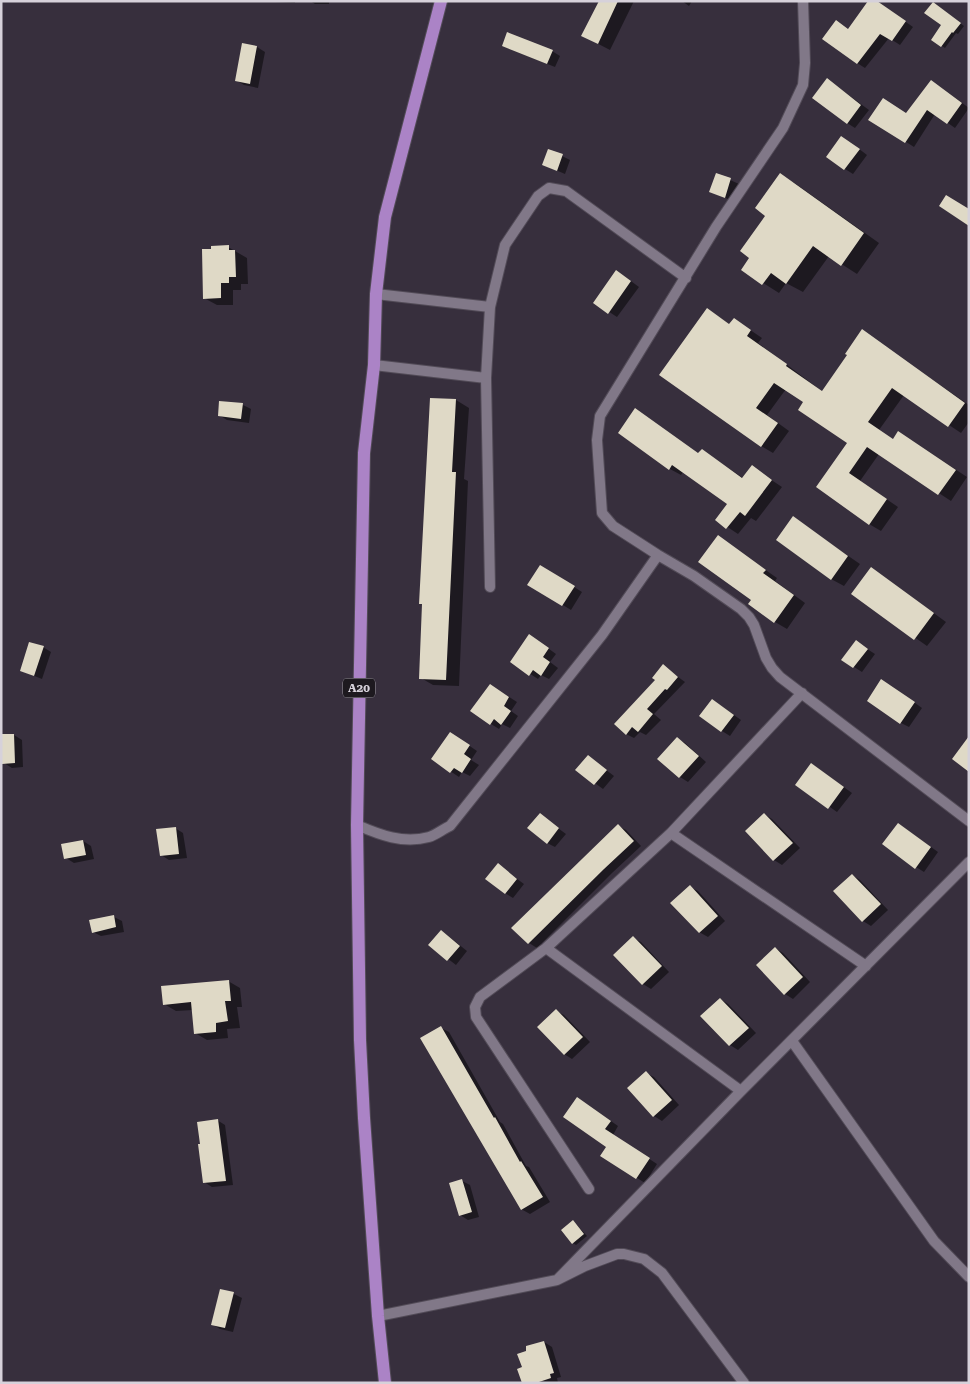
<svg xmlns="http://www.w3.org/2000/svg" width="970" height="1384" font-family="'Roboto Serif',serif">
  <rect width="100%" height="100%" fill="#372f3d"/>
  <path fill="#0007" d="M255,1h40v2z
    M310,1h19v3h-14z
    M600,1h34l-24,49 -27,-14z
    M682,1h10l-3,5z
    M879,3l34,24 -13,18 -11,-7 -24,30 -8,-5 -8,-33z
    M937,6l27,20 -6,8 -2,-1 -11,15 -3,-2 1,-21z
    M257,47l8,5 -7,36 -14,-3 -8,-5z
    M512,50l40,1 8,5 -5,11z
    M835,85l34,25 -14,18 -8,-5z
    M939,86l30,22 -14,20 -20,-14 -21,33 -44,-28 37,-5z
    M850,142l17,13 -14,19 -8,-5z
    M562,156l8,4 -5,14 -21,-9z
    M717,174l22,10 -6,17 -22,-9z
    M780,175l16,9 83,59 -22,31 -28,-18 -26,36 -17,-9 -7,10 -36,-23 8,-12 16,-42z
    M228,247l19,11 1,26h-7v6h-8v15h-16l-13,-7z
    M624,276l15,11 -22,30 -23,-15z
    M719,317l11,8 4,-6 28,19 -4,5 65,49 26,-37 13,-24 107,74v17l-8,11 -57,-38 -25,35 15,10h17l56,37 -16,24 -72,-47 -19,27 38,26 -17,24 -12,-7 -51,-37 31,-44 -44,-41 -19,-13 -19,26 22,16 -16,22 -12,-7z
    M431,399l25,1 13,8 -5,71 4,2 -9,205 -26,-1 -12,-7z
    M243,405l8,4 -2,14 -22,-3 -8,-5z
    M619,433l80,21 3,-4 41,28 9,-11 30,20 -26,34 -5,-3 -13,16 -21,-14 11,-16 -45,-32 -2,3 -11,-6z
    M793,518l67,46 -16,22 -13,-7z
    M718,537l59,41 -2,3 30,22 -18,26 -12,-7 -22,-23z
    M549,571l33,21 -11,18 -42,-26z
    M883,576l63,46 -19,24 -74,-52z
    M538,641l18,13 -6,8 8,6 -9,11 -8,-4 -3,4 -26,-17z
    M43,647l8,5 -9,27 -20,-8z
    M864,647l11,7 -13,18 -19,-12z
    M663,666l22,16 -31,32 7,6 -15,15 -6,-3 -6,6 -8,-4z
    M890,685l32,23 -13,19 -8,-4z
    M498,690l19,12 -6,9 7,5 -8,12 -8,-4 -3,5 -8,-5z
    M720,705l21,15 -11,16 -8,-5z
    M14,735l8,5 1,27 -11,1 -8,-5z
    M458,738l19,13 -6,9 8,5 -9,11 -8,-4 -3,5 -27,-18z
    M677,739l8,4 21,19 -18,20 -8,-5 -21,-18z
    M588,756l26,20 -11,13 -26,-19z
    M812,764l40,29 -15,19 -40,-28z
    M764,814l8,5 28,29 -18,17 -8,-5 -28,-29z
    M540,815l26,19 -11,13 -8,-4z
    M899,824l39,28 -14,20 -8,-5z
    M618,826l8,4 15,16 -29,27 -75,75 -8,-5 -16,-15z
    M175,828l8,5 4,25 -18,2 -8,-5z
    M83,841l8,5 3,13 -20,4 -8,-5z
    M498,865l26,19 -11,14 -8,-5z
    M852,875l8,5 28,30 -17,16 -8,-5 -28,-30z
    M690,887l8,4 27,30 -17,16 -9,-5z
    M114,917l8,4 2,11 -23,4 -8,-4z
    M442,931l25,20 -11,14 -26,-20z
    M633,938l8,4 28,30 -18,17 -8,-5z
    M775,948l8,5 27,29 -17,17 -8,-5z
    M228,981l12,7 2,19h-5l3,21 -13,1 1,9 -21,2 -12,-7 -2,-23 -17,1 -12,-7z
    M720,999l8,5 28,29 -18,17 -8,-5 -28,-29z
    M556,1011l8,4 26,27 -18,17 -8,-5z
    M441,1028l8,4 51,90 3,2 23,42 3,1 21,35 -20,12 -9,-5z
    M646,1073l8,4 25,28 -17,16 -8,-5z
    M585,1103l33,23 -5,9 44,29 -12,19 -8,-5 -29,-31z
    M217,1120l8,5 8,60 -21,2 -8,-5z
    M462,1181l8,4 9,32 -11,3 -8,-5z
    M574,1222l13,14 -11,9 -3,-2z
    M221,1290l13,4 8,4 -9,34 -13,-3 -8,-5z
    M544,1342l8,5 9,30 -4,1 1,5h-34l-1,-15 4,-16z"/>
  <path fill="#dfd9c6" d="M599,1h19l-20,43 -17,-8z
    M868,1h9l29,20 -14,20 -12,-7 -23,30 -35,-25 14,-19 12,9z
    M933,2l28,21 -8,10 -1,-1 -11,15 -10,-7 10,-15 -17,-12z
    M507,32l46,18 -6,14 -45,-18z
    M242,43l15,3 -7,38 -15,-3z
    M827,78l34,27 -14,19 -35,-26z
    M931,80l31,23 -15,21 -20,-14 -22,33 -37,-23 15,-22 23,15z
    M841,136l19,13 -16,21 -18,-13z
    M548,149l15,5 -6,17 -15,-6z
    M716,173l15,5 -6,20 -16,-6z
    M780,173l84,60 -23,33 -28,-20 -27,38 -15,-11 -9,12 -21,-15 8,-12 -9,-7 25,-35 -10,-8z
    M946,195l23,14v17l-30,-20z
    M229,245v5h6l1,27h-7v6h-8v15l-18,1 -1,-50h9v-3z
    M616,270l15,11 -23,33 -15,-11z
    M707,308l22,16 5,-6 17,12 -4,6 40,28 -1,2 36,25 25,-36 -2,-1 17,-25 103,74 -17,24 -56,-39 -24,34 25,17 5,-8 58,39 -18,25 -71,-48 -18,26 38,26 -18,26 -53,-38 31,-44 -49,-33 5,-8 -29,-19 -18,25 22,15 -17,24 -102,-72z
    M430,398l26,1 -4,73h4l-10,208 -27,-1 3,-75h-3z
    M219,401l24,2 -2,16 -23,-3z
    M635,408l63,45 4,-4 40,29 10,-13 20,15 -27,36 -5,-4 -14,17 -11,-9 12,-16 -55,-39 -3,5 -51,-37z
    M793,516l55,40 -17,24 -55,-40z
    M718,535l48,35 -3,3 31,22 -20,28 -26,-19 3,-4 -53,-38z
    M540,565l35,21 -13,20 -35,-21z
    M871,567l63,46 -20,27 -63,-46z
    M529,634l20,14 -6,9 7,5 -9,14 -8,-6 -4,6 -19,-14z
    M856,640l12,9 -15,19 -12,-8z
    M29,642l15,4 -10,30 -14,-5z
    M663,664l15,13 -11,13 -2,-1 -18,20 6,5 -15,18 -6,-5 -6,8 -12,-11 41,-44 -3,-2z
    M881,679l34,23 -15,22 -33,-23z
    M490,684l19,13 -5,9 7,5 -10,14 -7,-6 -4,6 -20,-14z
    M712,699l22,16 -13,17 -22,-16z
    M450,732l20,13 -6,9 7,5 -9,14 -8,-5 -4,5 -19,-14z
    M1,734h13l1,29 -13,1z
    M969,736v36l-17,-13z
    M677,737l22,19 -20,22 -22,-19z
    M588,755l19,15 -13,15 -19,-15z
    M811,763l33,24 -16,22 -33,-24z
    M540,813l19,15 -12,16 -20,-16z
    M764,813l29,30 -20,18 -28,-30z
    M898,823l33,24 -16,22 -33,-25z
    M618,824l16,17 -30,28 -76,75 -17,-16z
    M176,827l3,27 -19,2 -4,-27z
    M83,840l3,15 -22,4 -3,-15z
    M498,863l19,16 -12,15 -20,-15z
    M852,874l29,30 -19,18 -29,-31z
    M690,885l28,31 -19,17 -29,-30z
    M114,915l2,12 -24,6 -3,-13z
    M441,930l19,16 -13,15 -19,-16z
    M633,936l29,30 -20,19 -29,-30z
    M775,947l28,30 -19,18 -28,-30z
    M229,980l2,21h-6l3,20 -12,2v9l-22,2 -3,-32 -28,3 -2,-19z
    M720,998l29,30 -20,18 -29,-30z
    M556,1009l27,28 -19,18 -27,-28z
    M441,1026l53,92 1,-1 25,45 1,-1 22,36 -22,13 -101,-172z
    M646,1071l26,29 -19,17 -26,-29z
    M577,1097l34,24 -6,8 45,29 -14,21 -36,-23 6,-9 -43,-30z
    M218,1119l8,62 -23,2 -5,-39h2l-3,-22z
    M462,1179l10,33 -13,4 -10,-33z
    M573,1220l11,14 -12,10 -11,-14z
    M220,1289l14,3 -9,36 -14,-3z
    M544,1341l10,32 -4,1 1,4 -15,5h-14l-5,-14 5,-2 -5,-13 9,-3v-5z"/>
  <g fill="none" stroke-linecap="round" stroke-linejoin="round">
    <defs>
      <path id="street" d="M803,1l2,62 -2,22 -20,43 -67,99 -116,189 -3,24 5,73 11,13 45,29 36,21 47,33 8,8 5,8 12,33 6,10 8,9 189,144
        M376,294l114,13
        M374,365l112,13
        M490,587l-4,-209 4,-71 15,-62 33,-49 11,-8 17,3 120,87
        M357,825c23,10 46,19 72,12 7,-2 14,-8 21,-11l152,-191 56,-80
        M671,833l195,133
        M546,948l195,143
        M792,1041l142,200 35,36
        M589,1189l-113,-172 -1,-10 5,-10 66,-49 125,-115 131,-140
        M557,1280l184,-189 228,-229
        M378,1316l179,-36 28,-14 32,-12h7l20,5 18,14 82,110"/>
      <path id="primary" d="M385,1383l-7,-67 -14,-198 -4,-78 -3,-215 7,-372 10,-88 2,-71 9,-77 56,-216"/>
    </defs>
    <use href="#street" stroke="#524b57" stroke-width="12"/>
    <use href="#primary" stroke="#524b57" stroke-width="14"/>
    <use href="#street" stroke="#817888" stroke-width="10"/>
    <use href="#primary" stroke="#ab83c6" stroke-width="12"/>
  </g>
  <g text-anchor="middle" stroke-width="5" stroke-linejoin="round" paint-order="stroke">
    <rect fill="#1d191f" stroke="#9e9aa2" stroke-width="1" x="343" y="678.5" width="32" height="19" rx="4"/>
    <g font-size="12" font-weight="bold" fill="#d6d1da">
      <text x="359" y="692">A20</text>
    </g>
  </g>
  <rect width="970" height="1384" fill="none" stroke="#d6d1da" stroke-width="5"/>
</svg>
